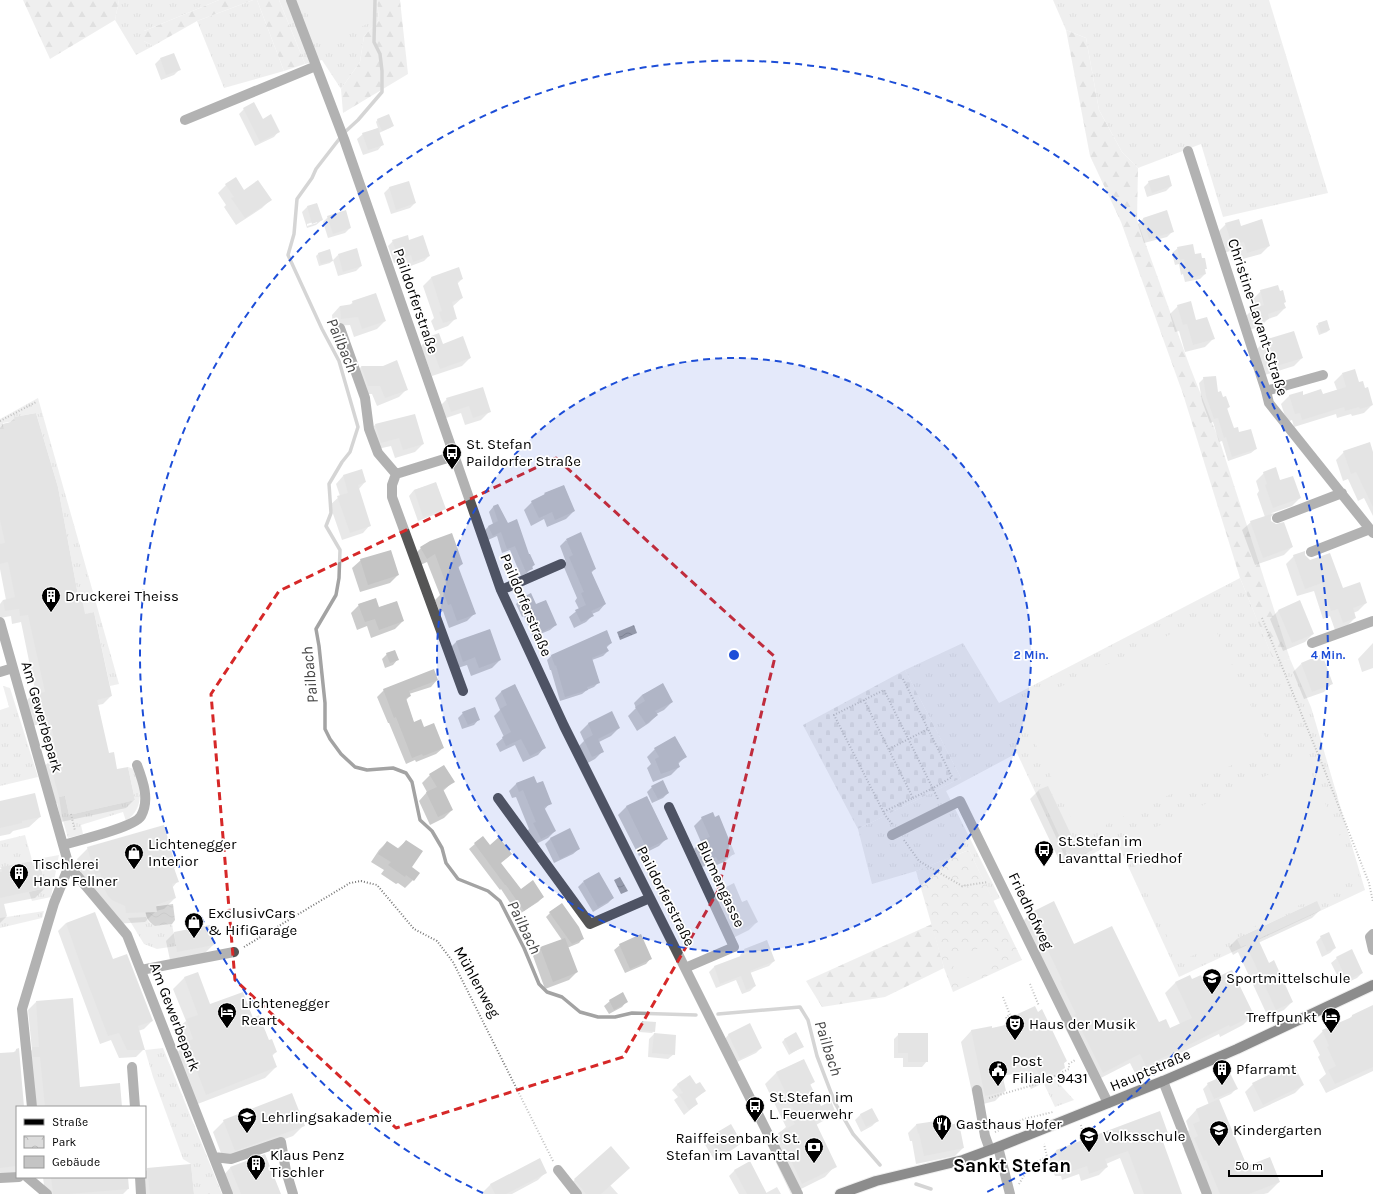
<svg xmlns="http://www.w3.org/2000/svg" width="1373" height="1194" font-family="Karla,sans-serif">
  <defs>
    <pattern id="grass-tufts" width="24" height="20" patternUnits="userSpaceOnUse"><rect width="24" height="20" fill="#dcdcdc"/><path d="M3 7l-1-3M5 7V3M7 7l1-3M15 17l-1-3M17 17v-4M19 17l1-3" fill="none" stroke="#bbb"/></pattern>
    <pattern id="forest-firs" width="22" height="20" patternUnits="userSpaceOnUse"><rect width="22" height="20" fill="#dcdcdc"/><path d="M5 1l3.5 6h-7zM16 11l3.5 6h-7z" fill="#bbb"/></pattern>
    <pattern id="cemetery-stones" width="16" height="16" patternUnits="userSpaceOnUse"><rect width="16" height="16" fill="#dcdcdc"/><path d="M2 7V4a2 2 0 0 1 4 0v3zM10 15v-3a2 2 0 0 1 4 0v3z" fill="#bbb"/></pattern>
    <pattern id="park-crowns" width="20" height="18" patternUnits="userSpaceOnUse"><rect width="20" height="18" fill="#dcdcdc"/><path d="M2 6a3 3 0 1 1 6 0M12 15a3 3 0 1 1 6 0" fill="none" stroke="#bbb"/></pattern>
    <pattern id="water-waves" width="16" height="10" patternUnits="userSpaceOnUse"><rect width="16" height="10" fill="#a3a3a3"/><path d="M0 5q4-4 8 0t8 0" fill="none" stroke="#8b8b8b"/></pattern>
  </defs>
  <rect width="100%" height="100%" fill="#fff"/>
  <path fill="url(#grass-tufts)" d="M119,0h100l-75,31v10l9,5 -17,9 -21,-35z
    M253,0h4l27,71 -60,17 -27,-67z
    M279,0h98l2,20 -15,16 -4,26 -19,27 -19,-29 -17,4z
    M1053,0h216l59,193 -105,24 -22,-73 -63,24 -16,-16 -23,-42 -13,-72 -20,-8z
    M38,398l81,286 -9,2 -16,-74 -11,3v-13l-2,-8 -3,1 -20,-108 -22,-74 -22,4 1,4 -12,2 1,6h-4v-10z
    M1240,578l35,85 15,-4 21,48 54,183 -186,87 -62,-135 -48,23 -52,-112 -71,38 54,107 -7,3 -24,-51 -53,21 -44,13 -14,-55 103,-51 -56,-108 58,-27 36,60z
    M3,686l7,2 28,89 -38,9v-76l9,-3z
    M128,767l6,2c7,19 11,39 -8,52l-3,-9 -42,13 2,9 -15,4 -6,-21 -3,-20 6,-1 4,19 66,-15z
    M25,835l7,25 27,-5 -8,42 -19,4 -3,-9 17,-4 -6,-24 -7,2 -1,-5 -32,7v-27z
    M44,911l-2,7 -42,10v-10z
    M146,917c5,12 15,8 26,7l4,22 -19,3 -13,-5 -16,-26z
    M163,1048l59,146h-28l-3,-30 -8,-5 -30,-82 -8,-27z
    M1055,1079l19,21 -19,7 -11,-23z"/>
  <path fill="url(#forest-firs)" d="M23,0h96l-4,20 -65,39z
    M219,0h34l-56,21 -44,25 -9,-5v-10z
    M257,0h22l26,64 -21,7z
    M377,0h23l8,74 -65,39 -2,-24 19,-27 4,-26 15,-16z
    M1066,30l20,8 13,72 23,42 16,16 -1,52 53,147 31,78 69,214 -15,5 -35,-86 -57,-184 -62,-172 -31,-66z
    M932,924l12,44 -59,29 -63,10 -16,-26z"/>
  <path fill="url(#cemetery-stones)" d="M905,670l56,108 -103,51 -55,-104z"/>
  <path fill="url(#park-crowns)" d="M969,850l53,110 -69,32 -9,-24 -28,-97z"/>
  <path fill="#dcdcdc" d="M303,0h67l2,22 -53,22z
    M1209,616l61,131 -190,90 -62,-130z
    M1304,758l55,119 -180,85 -55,-120z
    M992,942l9,20 -41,19 -9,-20z"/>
  <path fill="url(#water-waves)" d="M634,625l3,8 -17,7 -3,-8z
    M620,877l8,14 -7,3 -7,-14z
    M173,904l2,16 -3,4 -17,2c-8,-5 -9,-9 -10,-18z"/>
  <path fill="#0003" fill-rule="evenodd" d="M160,59l19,11 -5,5 -13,5 -6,-16z
    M244,109l18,11 17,11 -5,6 -19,9 -16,-32z
    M378,119l15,7 -3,2 -11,5 4,11 -5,6 -15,5 -6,-16 6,-5 15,-6 -2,-6z
    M235,178l9,13 26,9 -8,8 -26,17 -12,-18 2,-2 -8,-12 8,-8z
    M408,182l7,21 -5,5 -19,6 -7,-21 5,-5z
    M1149,182l22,4 -5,5 -19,6 -3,-10z
    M317,204l5,16 -6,5 -9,3 -5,-16 5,-5zM317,221v2l-10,3v-2z
    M328,217l22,11 -5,5 -17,5 -5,-16z
    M1144,218l29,13 -6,6 -23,6 -6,-19z
    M1226,224l14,3 29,19 -8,8 -22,6 -3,-11 -12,4 -6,-21z
    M393,241h16l20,15 -5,5 -16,6 -2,-8 -12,4 -6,-17z
    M1178,248l24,11 4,9 -2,2 1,4 -5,5 -15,3 -2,-8 -2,1 -2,-11 -4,1 -3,-12z
    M319,253l13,8 -2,2 -11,3 -3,-10z
    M338,255l23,11 -5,5 -18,5 -5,-16z
    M458,269l4,10 -5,5 5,14 -10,9 4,11 -8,8 -13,5 -4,-10 3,-3 -11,-32 8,-8z
    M1261,291l22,12 2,5 -8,8 -9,3 -8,8 -12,3 -4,-12 8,-8 3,-1 -2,-10z
    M353,302l32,19 -8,8 -23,8 -4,-12 -17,1 -1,-11 8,-9h9z
    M1178,306l35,33 -8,8 -20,5 -6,-21 -4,1 -5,-18z
    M1319,324l10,6 -2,2 -8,3 -3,-9z
    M429,338l13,7 28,13 -8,8 -30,10 -11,-30z
    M1265,341l37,17 -8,8 -29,9 -8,-26z
    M361,367h22l24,22 -8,8 -22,9 -5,-12h-12l-7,-19z
    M1342,374l23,15 7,16 -8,8 -12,3 -1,-2 -14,4 -1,-4 -42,13 -2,-7 -5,2 -6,-18 8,-8 13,-3 1,3 19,-1 15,-5 -3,-8z
    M1204,378l25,29 -3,3 7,19 23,20 -5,4 -23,8 -6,-20 -3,1 -6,-20 -3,1 -8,-22 -3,-18z
    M447,399l42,13 -8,8 -16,5 -4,-12 -18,6 -4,-12z
    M15,418l70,197 26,81 -8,8 -5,1 10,50 26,45 -8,8 -65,14 -4,-19 -6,2 -10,-36 8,-7 -8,-38 -10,2 -8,-22 8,-8 5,-1 -15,-73 -9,2 -1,-8 -11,2v-14l3,-4h3l-6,-31v-141l3,-4 6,-1z
    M375,425l48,19 -8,8 -20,6 -4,-12 -18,4 -6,-17z
    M1344,452l29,3v61l-9,-18 -6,3 -10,-22 -5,2 -7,-21z
    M1264,473l16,8 20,17 -8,8 -20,7 -3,4 3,7 20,23 -8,8 -29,10 -13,-35 9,-8 14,-5 -8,-23 2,-3 -3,-10z
    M343,476l22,6 -7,8 12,35 -7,8 -21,7 -12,-35 10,-9 -4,-12z
    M436,483l9,25 -6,5 -21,8 -9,-25 5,-6z
    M564,486l10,25 -8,8 -19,8 -3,-8 -13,7 -7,-16 8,-8 10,-5 3,-3z
    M498,505l9,19 27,41 -7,8 -6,3 -11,-26 -8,3 -5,-17 -9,4 -4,-9 4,-4 5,-3 -4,-12 4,-5z
    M566,540l29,29 -4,4 14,31 -6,7 -7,3v2l-6,6 -12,6 -5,-11 10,-8 -4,-8 2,-3 -14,-33 3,-3 -6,-16z
    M431,542l31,22 -4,4 17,45 -8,8 -18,7 -6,-17 -3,2 -5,-13 5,-5 -13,-33 -9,4 -5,-10 8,-8z
    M1304,555l38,34 24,14 -8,8 -5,2 2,5 -8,8 -12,4 -5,-14 -7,3 -9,-28 -17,5 -11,-32 8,-8z
    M361,560l37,15 -8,8 -30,9 -8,-24z
    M521,599l14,6 21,20 -6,5 -17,7 -9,-21 -2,1 -6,-13z
    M1300,602l13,32 -8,8 -22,9 -13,-32 8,-8z
    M359,605l20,4 24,12 -8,8 -24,9 -4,-12 -10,4 -6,-17z
    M489,630l11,30 -8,8 -21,8 -4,-11 -12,4 -7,-19 8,-8z
    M611,643l-5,5 2,3 -5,5 -11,4 7,22 -5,5 -7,3 -5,4 -22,7 -9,-31h-1l-3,-10 5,-5z
    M1373,643v25l-11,4 -4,-13z
    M387,654l11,5 -5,6 -8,3 -3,-9z
    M1301,664l31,19 -8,9 -20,7 -11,-27z
    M437,680l-6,7 -22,7 1,2 -5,5 9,22 10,5 19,20 -7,6 -20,8 -1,-2 -9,4 -17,-41h-1l-11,-26 7,-7z
    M515,685l29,63 -6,7 -15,7 -8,-17 -15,7 -4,-8 8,-7 -10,-21 6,-6 -5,-12 6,-6z
    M663,685l9,17 -8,8 -8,4 1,1 -8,8 -12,8 -9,-15 8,-8 -2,-5 8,-8z
    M463,713l16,6 -5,6 -12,4 -4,-11z
    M612,713l7,15 -8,8 -12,6 4,9 -8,8 -11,6 -8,-16 8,-8 -4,-9 8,-8z
    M655,749l30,8 -7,7 1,3 -8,8 -18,7 -6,-14 4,-4 -4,-7z
    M444,766l9,16 -10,9 9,19 -8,8 -14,7 -11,-24 8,-9 -5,-9 8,-8z
    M516,784h20l14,19 -6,7 11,21 -7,7 -14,7 -7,-14 2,-2 -13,-32 -4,1 -3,-7z
    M652,787l16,6 -5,5 -11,5 -5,-11z
    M1047,787l28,59 16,3 -8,8 -10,6 -5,-11h-2l5,11 -1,-1 -8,4 -32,-67 8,-8z
    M647,797l20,41 -8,8 -20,10 -21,-41 8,-8z
    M0,802l40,15 -11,10 -16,4 -3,3 -10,2z
    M702,818h12l20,35 -8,8 -16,7 -2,-3 -6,2 -8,-18 7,-7 -7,-16z
    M570,830l9,19 -6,5 -19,9 -9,-19 5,-5z
    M483,837l6,9 22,8 -11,9 21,27 22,7 -5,5 -20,13 -17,-26 -1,1 -31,-41z
    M406,841l7,39 -8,8 -7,-5 -2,1 -15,-10 3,-4 -13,-8 8,-12 8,-8 10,7z
    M88,848l87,19 -1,1 3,14 -5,6 3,10 -11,11 -8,2 -11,11 -30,2 -20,-23 -5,-19 -6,2 -7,-25z
    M31,862l1,5 13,21 -10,10 -31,6 3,12 -7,7v-54z
    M583,882l30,16 -5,5 -15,9 -15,-25z
    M733,885l9,18 15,19 -8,8 -16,8 -19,-41 8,-8z
    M1316,902l4,8 -8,8 -54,25 10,21 24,38 -8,8 -16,7 -30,-65 -5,3 -4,-8 8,-8z
    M1054,903l20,42 84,79 12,5 10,-5 -15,-31 10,-10 15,-7 2,5 13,3 48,31 -10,10 -23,12 -1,-3 -83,41 -6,-12 -37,19 -29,-56 3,-2 -47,-100 10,-10z
    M550,913l33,25 -4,5 -12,5 10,24 -8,8 -24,9 -12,-33 8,-8 21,-8 -16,-23z
    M66,923l47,37 39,61 -8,8 -6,2 6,18 -8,8 -17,1 -8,-18 -11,4 -42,-113z
    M209,926l4,19 -8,8 -35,7 -4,-19 8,-8z
    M1321,937l14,11 -5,5 -8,4 -6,-15z
    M620,945l31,13 -5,6 -21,9 -11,-23z
    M745,950l29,11 -5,5 -19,7 5,13 -5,5 -8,3 -6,-14 -20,8 -7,-16 5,-5 27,-10 -1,-2z
    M1337,958l25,15 -5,5 -15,7 -11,-22z
    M197,973l13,33 42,13 24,33 -4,4 4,11 -11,11 -70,27 -19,-52 6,-5 -7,-17 11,-10 -13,-32 11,-11z
    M610,1001h17l-5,6 -13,7 -5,-8z
    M36,1002l44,86 41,19h-84l-12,-51 7,-6 -4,-40z
    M1373,1006v65l-47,22 -7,-13 7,-6 -8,-17 2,-2 -7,-14 10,-10 26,-12 3,-3z
    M1010,1019l56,42 -3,3 1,4 -10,10 -23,11 -8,-17 -21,4 3,15 -10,10 -20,5 -14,-64 10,-11 31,-4z
    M642,1022l12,9 -2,2 -13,-1 1,-8z
    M654,1034l20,20 -6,5 -20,-2 1,-18z
    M729,1034l32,14 -5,5 -21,10 -11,-23z
    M899,1034l28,27 -5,6h-19v-9h-9v-19z
    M785,1039l17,8 -13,8 -7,-13z
    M16,1050l7,57h-6v66l-17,1v-120l13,-1z
    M803,1060l11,22 -4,3 10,22 14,4 -11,10 -7,4 19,41 -10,11 -34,17 -24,-50 19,-17 -21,-43 11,-11z
    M678,1084l27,7 -11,9 3,4 -13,11 -10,-15 4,-3 -6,-7z
    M1208,1084l28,5 -5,5 -13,6 28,67 33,15 -11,11 -4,1h-59l-10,-24 -2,1 -9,-21 3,-4 -4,-10 6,-6 -3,-9 10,-11 13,-5 -6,-16z
    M1253,1084l50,1 -8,8 -41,19 -9,-20z
    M1159,1113l9,23 -6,6 18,52h-46l-14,-36 -14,6 1,3 -8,8 -18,6 -2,-7 -17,6 -1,-4h-6l-7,-17 8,-8z
    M861,1114l16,7 -5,5 -11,6 -6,-12z
    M224,1121l80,4 -11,11 -69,25 -11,-29z
    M916,1125l20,3 27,20 -8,8 -39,8 -4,-23h-2l-2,-8z
    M730,1126l11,17 -6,5 -20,13 -11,-18 5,-5z
    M611,1147l-1,38 8,9h-43l-7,-8z
    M265,1155l15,39h-54l-6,-15 10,-11z
    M539,1160l7,12 -8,8 -26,14h-29l-1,-1 8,-8z
    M749,1163l17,30 11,-6 4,7h-42l-10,-18 5,-5z
    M148,1169l45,25h-55l7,-17v-5z
    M43,1177h84l1,12 -5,5h-78z"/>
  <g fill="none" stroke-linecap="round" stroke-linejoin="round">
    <path stroke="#a3a3a3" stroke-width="3.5" d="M346,131l12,-11 24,-28v-21l-2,-17 -6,-12 1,-42
      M340,138l-24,31 -4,9 -15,21 -3,35 -6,21 34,74 17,32 19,66 -8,25 -8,10 -13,22 2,29 -5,13 14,24 -1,28 -3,17 -20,34 3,17 6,57v26l5,10 11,15 14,13 12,3 26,-2 13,5 6,9 8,38 12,11 10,17 4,15 12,16 30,12 12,10 24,47 15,36 8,8 15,5 18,15 18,5h17l17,-4 64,2
      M718,1014l82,-7 8,13 9,36 18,47 18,31 27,31
      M916,1184l15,5"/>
  </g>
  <path fill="#c4c4c4" d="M174,53l7,17 -15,5 -6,-17z
    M254,102l9,17 8,-5 9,18 -20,10 -17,-34z
    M389,114l5,12 -12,5 -5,-12z
    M378,128l6,17 -16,5 -6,-17z
    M1169,175l3,11 -20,7 -4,-12z
    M236,177l8,13 14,-10 14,20 -27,18 -14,-20 3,-1 -9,-13z
    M409,181l7,22 -20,7 -7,-23z
    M317,203l6,17 -11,4 -5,-18z
    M346,210l5,18 -18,6 -6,-18z
    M1167,210l7,22 -25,7 -6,-21z
    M1239,219l2,7 21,-7 8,27 -23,7 -3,-11 -12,3 -7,-22z
    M408,235l1,5 14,-5 7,21 -17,6 -2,-7 -12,4 -7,-19z
    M1193,244l2,10 6,-1 1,5h3l2,11h-2l1,5 -16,4 -2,-8h-2l-2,-11 -4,1 -3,-13z
    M357,248l5,18 -19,6 -5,-18z
    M330,249l3,12 -12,3 -3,-11z
    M459,267l4,12 -6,2 6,17 -11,4 5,17 -14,4 -4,-11 3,-1 -11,-34z
    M1278,285l2,6 3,-1 3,12 -2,1 2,5 -18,6 1,5 -13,4 -4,-14 12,-4 -4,-15z
    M376,293l10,28 -24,8 -4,-12 -17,2 -1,-13 13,-2 -1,-3z
    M1191,301l5,19 11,-3 8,22 -22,6 -6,-21 -4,1 -6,-20z
    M1327,320l3,10 -9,3 -3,-10z
    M1294,331l9,27 -30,9 -9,-27z
    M439,333l4,11 20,-8 8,22 -31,11 -12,-32z
    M397,360l11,30 -23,8 -5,-12h-12l-7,-20h22z
    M1355,369l4,13 4,-1 2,7 3,-1 5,18 -13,4 -1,-2 -14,4 -1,-4 -42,13 -2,-7 -5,1 -6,-19 14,-4v4l18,-6 2,5 23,-7 -4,-14z
    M1216,376l2,16 3,-1 2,6 3,-1 4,11 -3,1 7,20 4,-1 1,5 12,-3 6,20 -25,8 -6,-20 -2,1 -6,-20 -4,1 -8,-23 -3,-19z
    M483,387l8,25 -18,6 -4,-12 -18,6 -5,-14z
    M36,413l22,74 20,108 3,-1 4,20 9,-2 18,84 -15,4 12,53 5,-1 3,17 11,-2 7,33 -66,15 -4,-19 -6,1 -10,-37 9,-1 -9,-43 -10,2 -1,-7 -4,1 -4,-17 15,-3 -17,-77 -8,1 -1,-7 -14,2 -2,-11 12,-3 -7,-35 -8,2v-20l5,-1 -5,-23v-91h4l-1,-5 12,-3 -1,-4z
    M415,414l9,30 -21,6 -4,-12 -18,5 -6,-19z
    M1370,442l3,10v55l-17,-35 -5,2 -8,-23z
    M1276,467l4,13 13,-4 8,22 -28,10 -8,-23 2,-1 -4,-12z
    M362,469l4,13 -8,3 13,41 -21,7 -13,-37 11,-3 -5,-18z
    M436,482l10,27 -23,8 -9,-27z
    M564,485l11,26 -20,9 -3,-8 -13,6 -8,-17 14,-7 -1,-1z
    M498,504l10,19 9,-4 12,35h1l5,11 -3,1 1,3 -7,3 -11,-26 -8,3 -6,-17 -8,4 -5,-10 10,-5 -5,-15z
    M1274,513l-3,4v4l5,3 8,-2 9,25 -30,11 -13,-37z
    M581,532l15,37 -5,2 15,33 -15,7 3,5 -13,6 -6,-12 11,-5 -5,-12 3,-1 -15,-35 4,-2 -7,-16z
    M452,533l11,31 -5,2 18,48 -19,7 -6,-17 -3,1 -5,-14 5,-2 -13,-35 -8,5 -7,-12 10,-6z
    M391,550l8,25 -31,10 -8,-26z
    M1305,551v4l5,5 20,-7 13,35 17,-6 7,21 -14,5 3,10 -13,5 -5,-14 -7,2 -9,-28 -17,6 -12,-34z
    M531,593l5,11 10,-4 11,25 -18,8 -9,-22 -3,2 -6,-15z
    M376,598l3,9 18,-6 7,20 -25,9 -4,-11 -10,3 -7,-18z
    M1300,600l14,34 -22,9 -14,-33z
    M490,629l11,31 -22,8 -4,-11 -12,5 -7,-21z
    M607,630l5,13 -6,3 3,5 -17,7 8,25 -13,4 1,3 -23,7 -9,-32 -1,1 -4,-11z
    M395,650l4,10 -9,3 -4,-10z
    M1322,654l11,30 -21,8 -11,-29z
    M434,669l4,11 -29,11 2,5 -5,2 8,24 7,-3 3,8 10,-4 10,25 -21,8 -1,-2 -10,4 -16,-41 -2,1 -11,-29z
    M663,683l10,19 -18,9 3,4 -12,9 -11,-17 10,-6 -3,-6z
    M515,684l31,64 -16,8 -9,-17 -15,7 -4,-9 9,-5 -11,-23 7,-4 -6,-14z
    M475,707l5,13 -12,5 -6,-13z
    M612,711l8,17 -22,11 6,13 -12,5 -8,-17 9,-5 -5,-12z
    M675,736l12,21 -9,5 2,5 -19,7 -6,-15 4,-2 -5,-9z
    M444,765l11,17 -12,7 10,21 -15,7 -12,-25 11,-5 -8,-13z
    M534,776l3,7 6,-2 9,23 -8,3 12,24 -15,8 -8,-16 3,-1 -13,-32 -4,2 -3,-9z
    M663,780l6,13 -11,6 -7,-13z
    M1048,786l28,59 11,-6 6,11 -14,6 -1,-1 -8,4 -32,-69z
    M35,793l6,24 -19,4v2l-22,5v-27z
    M647,796l21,43 -21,10 -21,-43z
    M713,812l2,5 4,-2 16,39 -17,7 -2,-4 -6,3 -9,-20 9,-3 -9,-20z
    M164,825l12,42 -2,1 5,14 -7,2 4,14 -20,7 1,7 -31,1 -1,-7 -13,-6 -4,-4 -3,-6 -5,-18 -5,2 -8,-27z
    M570,828l10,21 -20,10 -10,-21z
    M483,836l7,9 9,-8 13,17 -11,9 20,26 12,-9 11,17 -20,14 -18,-26h-1l-31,-42z
    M406,840l17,11 -11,16 8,6 -6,8 -8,-6 -1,2 -17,-12 3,-3 -13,-8 9,-13 12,8z
    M32,861l1,5 7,-2 6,24 -46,10v-26h2l-1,-5z
    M599,872l15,26 -16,9 -15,-26z
    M734,883l8,19 5,-2 11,22 -17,8 -19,-41z
    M1054,901l20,43 38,-18 47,96 7,-3 4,9 22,-10 -17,-36 15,-7 2,4 9,-4 4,8 27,-13 22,45 -24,12 -1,-2 -83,41 -6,-12 -37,19 -29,-58 2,-1 -16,-33 2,-1 -32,-67z
    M1317,901l4,9 -63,29 11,24 5,-3 19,42 -17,8 -30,-65 -5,2 -4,-8z
    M562,903l17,24 5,12 -12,5 -23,-32z
    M95,912l18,47 14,-5 26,67 -15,5 7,24h-18l-8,-17 -11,3 -27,-70 -15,-43z
    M210,925l4,20 -37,7 -3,-20z
    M1329,932l7,16 -9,4 -7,-16z
    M641,934l11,25 -22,10 -11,-25z
    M565,938l13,34 -25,10 -13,-35z
    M767,940l8,21 -25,10 6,15 -10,4 -5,-14 -21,8 -6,-18 32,-12 -2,-5z
    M1352,949l11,24 -16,7 -11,-23z
    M198,972l12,32 33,-12 10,26 6,-3 10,25 3,-1 5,13 -5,2 5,13 -71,28 -10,-26h1l-10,-27 6,-3 -7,-20 12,-4 -14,-38z
    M623,992l5,10 -14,8 -5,-10z
    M73,998l7,89 40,-4 2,24h-77l-5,-50h-7l-1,-10h7l-3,-46z
    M1373,1005v62l-38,17 -7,-14 8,-4 -9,-19 2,-1 -7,-16 30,-13v-2z
    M1035,1006l3,6 4,-3 25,52 -3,2 1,5 -24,11 -8,-16 -32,6 5,22 -21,5 -14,-66 21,-4v2l18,-4 -1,-6z
    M642,1021l14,1 -1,10 -14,-2z
    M750,1023l12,25 -22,11 -12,-25z
    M796,1032l8,15 -13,6 -7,-14z
    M654,1033l22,2 -1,20 -23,-2z
    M898,1033h30v29h-20v-9h-10z
    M19,1048l5,59h-7v59l-17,2v-115l16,-1v-3z
    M804,1059l11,23 -5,2 11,22 10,-5 4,10 -20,10 22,46 -35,17 -24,-51 17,-9 -3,-5 5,-2 -21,-45z
    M1293,1063l11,22 -41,20 -11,-22z
    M1230,1073l8,16 -24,10 -7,-16z
    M690,1075l6,9 4,-2 6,9 -11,7 3,6 -9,6 -10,-16 4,-1 -6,-9z
    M292,1093l13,33 -70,25 -12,-31z
    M1219,1099l28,67 23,-9 10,25 -31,12h-29l-14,-34 -2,1 -10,-23 4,-2 -5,-12 7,-3 -4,-12z
    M872,1108l7,13 -13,6 -6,-13z
    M1160,1111l9,25 -7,3 20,55h-38l-16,-43 -23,8 3,8 -19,7 -2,-8 -23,8 -8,-24z
    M936,1121l1,6 22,-4 5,25 -40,8 -5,-23 -1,1 -2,-10z
    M731,1124l11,19 -22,13 -11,-19z
    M611,1146l19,22 -29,26h-15l-12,-15z
    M265,1154l16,40h-40l-11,-27z
    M540,1158l7,15 -41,21h-11l-5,-10z
    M750,1161l17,33h-20l-13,-24z
    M191,1164l3,30h-44l-3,-26z
    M51,1177h77l1,12 -60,5h-16z"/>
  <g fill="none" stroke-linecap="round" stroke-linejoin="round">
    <defs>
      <path id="major" d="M840,1194l36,-13 87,-21 35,-13 165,-66 74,-32 136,-64"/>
    </defs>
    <use href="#major" stroke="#dbdbdb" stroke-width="12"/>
    <path stroke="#777" stroke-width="2" stroke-dasharray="1 2" stroke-linecap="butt" d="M0,421l36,-19
      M1262,618l60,146 47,119 4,19
      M903,679l25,50
      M864,700l49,98 -30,14
      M889,749l39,-20 24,48 -19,11 -20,10
      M71,814l4,17
      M892,824l-7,-9 -51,-100 50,-25 54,109
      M904,840l15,21 43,25 26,-4
      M244,947l106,-64 11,-2 16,4 37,44 23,12 16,21 100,199
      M1030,984l9,22
      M1003,997l7,18 -4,2 2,8
      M989,1098l51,-15 29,-14v-5l6,-4
      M1081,1125l3,14
      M995,1132l29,-13 29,-7
      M1019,1184l12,-20 16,-7 -3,-13"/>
    <path stroke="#555" stroke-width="10" d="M291,0l53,139 157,451 63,136 234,468
      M185,120l131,-54
      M1188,151l78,240 3,12 104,130
      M340,328l25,70 4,31 9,24 18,21
      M1266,391l57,-16
      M454,456l-58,18 -4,11v12l71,194
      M1277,518l65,-25
      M1311,552l59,-23
      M501,590l60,-26
      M0,622l69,244 -15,37 -32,106 10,98
      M1312,643l61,-22
      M0,672l13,-4
      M498,798l92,126 60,-26
      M669,807l65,140 -49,21
      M892,835l68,-34 148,302
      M63,845c14,-4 72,-18 78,-29 9,-16 2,-35 -4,-51
      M69,866l58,69 101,259
      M1373,934l-3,3 3,13
      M141,970l93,-18
      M132,1067l3,40
      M1163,1081l44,113
      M977,1090l8,46 5,14
      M998,1147l12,47
      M214,1157l17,2 50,-17 5,29 7,23
      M558,1170l19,24
      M27,1177l20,17
      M140,1177l1,17
      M0,1178l19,-1"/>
    <use href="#major" stroke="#000" stroke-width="10"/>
  </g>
  <path d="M0 0H1373V1194H0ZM556,458l219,199 -57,234 -95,166 -227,71 -161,-148 -24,-286 68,-103z" fill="#fff" fill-opacity=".55" fill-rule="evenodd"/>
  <path fill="none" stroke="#d62828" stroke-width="3" stroke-dasharray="8 5" stroke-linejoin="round" d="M556,458l219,199 -57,234 -95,166 -227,71 -161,-148 -24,-286 68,-103z"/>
  <circle cx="734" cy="655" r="297" fill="#1d4ed8" fill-opacity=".12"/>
  <g fill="none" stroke="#1d4ed8" stroke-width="2" stroke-dasharray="7 5">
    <circle cx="734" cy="655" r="297"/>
    <path d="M483 1193A594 594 0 1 1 985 1193"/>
  </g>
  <defs>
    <symbol id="bus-pin" viewBox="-11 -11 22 30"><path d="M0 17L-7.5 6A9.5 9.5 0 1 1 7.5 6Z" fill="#000" stroke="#fff"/><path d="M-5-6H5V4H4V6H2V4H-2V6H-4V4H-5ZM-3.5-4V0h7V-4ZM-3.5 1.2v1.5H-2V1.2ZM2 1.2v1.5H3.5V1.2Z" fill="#fff"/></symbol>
    <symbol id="building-pin" viewBox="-11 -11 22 30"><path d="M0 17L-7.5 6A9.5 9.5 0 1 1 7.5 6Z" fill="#000" stroke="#fff"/><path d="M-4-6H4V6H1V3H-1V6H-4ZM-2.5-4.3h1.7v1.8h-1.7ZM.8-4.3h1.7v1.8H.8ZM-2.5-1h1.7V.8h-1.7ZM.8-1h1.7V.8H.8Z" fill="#fff"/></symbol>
    <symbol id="shop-pin" viewBox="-11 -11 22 30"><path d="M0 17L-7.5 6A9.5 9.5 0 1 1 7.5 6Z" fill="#000" stroke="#fff"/><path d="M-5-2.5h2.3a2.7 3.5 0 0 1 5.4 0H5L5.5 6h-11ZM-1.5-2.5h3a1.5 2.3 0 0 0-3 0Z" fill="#fff"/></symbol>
    <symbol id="school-pin" viewBox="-11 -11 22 30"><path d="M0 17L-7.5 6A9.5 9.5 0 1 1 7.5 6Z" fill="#000" stroke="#fff"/><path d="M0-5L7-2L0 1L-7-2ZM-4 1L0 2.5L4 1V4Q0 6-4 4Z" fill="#fff"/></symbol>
    <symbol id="hotel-pin" viewBox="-11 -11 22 30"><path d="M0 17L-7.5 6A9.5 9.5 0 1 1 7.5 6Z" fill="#000" stroke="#fff"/><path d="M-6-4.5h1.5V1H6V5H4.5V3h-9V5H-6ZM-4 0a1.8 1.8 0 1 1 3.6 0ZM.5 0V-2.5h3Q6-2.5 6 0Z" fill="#fff"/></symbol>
    <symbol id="theatre-pin" viewBox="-11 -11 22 30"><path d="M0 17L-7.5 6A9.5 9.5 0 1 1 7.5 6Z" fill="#000" stroke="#fff"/><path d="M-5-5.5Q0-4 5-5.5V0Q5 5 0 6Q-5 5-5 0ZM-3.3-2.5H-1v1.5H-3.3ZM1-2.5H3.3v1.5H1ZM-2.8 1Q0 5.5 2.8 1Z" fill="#fff"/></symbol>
    <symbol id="civic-pin" viewBox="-11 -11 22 30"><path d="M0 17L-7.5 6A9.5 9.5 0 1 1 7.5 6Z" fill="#000" stroke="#fff"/><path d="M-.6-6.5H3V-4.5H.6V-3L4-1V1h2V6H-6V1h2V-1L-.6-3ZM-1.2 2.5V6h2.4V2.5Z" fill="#fff"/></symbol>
    <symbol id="restaurant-pin" viewBox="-11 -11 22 30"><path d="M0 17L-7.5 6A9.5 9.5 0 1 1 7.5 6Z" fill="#000" stroke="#fff"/><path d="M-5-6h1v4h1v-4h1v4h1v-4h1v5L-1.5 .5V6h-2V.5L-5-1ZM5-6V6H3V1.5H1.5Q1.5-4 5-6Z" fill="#fff"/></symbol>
    <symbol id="bank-pin" viewBox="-11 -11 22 30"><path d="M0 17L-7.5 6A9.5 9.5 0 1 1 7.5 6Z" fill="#000" stroke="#fff"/><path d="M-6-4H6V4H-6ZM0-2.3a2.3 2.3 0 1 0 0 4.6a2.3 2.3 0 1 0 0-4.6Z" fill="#fff"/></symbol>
  </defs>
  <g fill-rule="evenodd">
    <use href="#bus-pin" x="441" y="442" width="22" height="30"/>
    <use href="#building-pin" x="40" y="585" width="22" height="30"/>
    <use href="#bus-pin" x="1033" y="839" width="22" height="30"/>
    <use href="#shop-pin" x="123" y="842" width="22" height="30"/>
    <use href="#building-pin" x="8" y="862" width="22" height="30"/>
    <use href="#shop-pin" x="183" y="911" width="22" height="30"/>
    <use href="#school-pin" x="1201" y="967" width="22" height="30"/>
    <use href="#hotel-pin" x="216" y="1001" width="22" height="30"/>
    <use href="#hotel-pin" x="1320" y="1006" width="22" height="30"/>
    <use href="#theatre-pin" x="1004" y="1013" width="22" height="30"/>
    <use href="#building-pin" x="1211" y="1058" width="22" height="30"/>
    <use href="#civic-pin" x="987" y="1059" width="22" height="30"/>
    <use href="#bus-pin" x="744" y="1095" width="22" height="30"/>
    <use href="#school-pin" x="236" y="1106" width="22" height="30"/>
    <use href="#restaurant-pin" x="931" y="1113" width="22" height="30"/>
    <use href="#school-pin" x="1208" y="1119" width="22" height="30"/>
    <use href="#school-pin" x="1078" y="1125" width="22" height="30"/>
    <use href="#bank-pin" x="803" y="1136" width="22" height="30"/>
    <use href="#building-pin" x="245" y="1153" width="22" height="30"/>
  </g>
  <g text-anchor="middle" stroke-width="3.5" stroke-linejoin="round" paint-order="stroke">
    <g font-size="15" fill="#000" stroke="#fff">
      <text transform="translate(416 301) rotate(71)" y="5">Paildorferstraße</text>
      <text transform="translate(1258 317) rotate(72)" y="5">Christine-Lavant-Straße</text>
      <text transform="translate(526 605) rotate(67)" y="5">Paildorferstraße</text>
      <text transform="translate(42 717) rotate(74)" y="5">Am Gewerbepark</text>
      <text transform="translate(721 884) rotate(65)" y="5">Blumengasse</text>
      <text transform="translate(666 896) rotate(63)" y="5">Paildorferstraße</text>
      <text transform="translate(1031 911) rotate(64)" y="5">Friedhofweg</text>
      <text transform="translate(477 982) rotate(61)" y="5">Mühlenweg</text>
      <text transform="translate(175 1017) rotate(69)" y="5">Am Gewerbepark</text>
      <text transform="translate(1150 1070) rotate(-23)" y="5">Hauptstraße</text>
    </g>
    <g font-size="15" fill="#000" stroke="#fff" text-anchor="start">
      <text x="466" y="449">St. Stefan<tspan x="466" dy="17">Paildorfer Straße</tspan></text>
      <text x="65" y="601">Druckerei Theiss</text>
      <text x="1058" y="846">St.Stefan im<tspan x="1058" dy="17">Lavanttal Friedhof</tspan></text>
      <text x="148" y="849">Lichtenegger<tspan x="148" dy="17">Interior</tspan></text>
      <text x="33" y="869">Tischlerei<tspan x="33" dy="17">Hans Fellner</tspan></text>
      <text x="208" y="918">ExclusivCars<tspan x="208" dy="17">&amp; HifiGarage</tspan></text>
      <text x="1226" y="983">Sportmittelschule</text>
      <text x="241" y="1008">Lichtenegger<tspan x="241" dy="17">Reart</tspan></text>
      <text x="1317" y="1022" text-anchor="end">Treffpunkt</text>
      <text x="1029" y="1029">Haus der Musik</text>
      <text x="1012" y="1066">Post<tspan x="1012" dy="17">Filiale 9431</tspan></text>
      <text x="1236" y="1074">Pfarramt</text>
      <text x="769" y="1102">St.Stefan im<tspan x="769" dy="17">L. Feuerwehr</tspan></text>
      <text x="261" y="1122">Lehrlingsakademie</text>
      <text x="956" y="1129">Gasthaus Hofer</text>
      <text x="1233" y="1135">Kindergarten</text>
      <text x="1103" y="1141">Volksschule</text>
      <text x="800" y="1143" text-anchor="end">Raiffeisenbank St.<tspan x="800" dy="17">Stefan im Lavanttal</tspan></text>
      <text x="270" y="1160">Klaus Penz<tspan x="270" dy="17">Tischler</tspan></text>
    </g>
    <g font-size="16" font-style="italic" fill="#444" stroke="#fff">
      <text transform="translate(343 345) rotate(67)" y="6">Pailbach</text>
      <text transform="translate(309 675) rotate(-96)" y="6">Pailbach</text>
      <text transform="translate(525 927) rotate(64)" y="6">Pailbach</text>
      <text transform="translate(829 1048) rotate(72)" y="6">Pailbach</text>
    </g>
    <g font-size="19" font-weight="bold" fill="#000" stroke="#fff">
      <text x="1012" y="1172">Sankt Stefan</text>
    </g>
  </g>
  <circle cx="734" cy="655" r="6" fill="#1d4ed8" stroke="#fff" stroke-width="2"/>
  <g font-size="12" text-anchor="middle" font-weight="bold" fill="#1d4ed8" stroke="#fff" stroke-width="3.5" stroke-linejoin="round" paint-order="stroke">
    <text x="1031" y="659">2 Min.</text>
    <text x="1328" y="659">4 Min.</text>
  </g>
  <rect x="16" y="1106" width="130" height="72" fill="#ffffff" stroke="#999999"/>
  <rect x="24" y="1119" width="20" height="6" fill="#000000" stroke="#999999"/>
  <text x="52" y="1126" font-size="12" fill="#000000">Straße</text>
  <rect x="24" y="1136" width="20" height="12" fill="url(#park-crowns)" stroke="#999999"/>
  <text x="52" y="1146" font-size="12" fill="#000000">Park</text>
  <rect x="24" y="1156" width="20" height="12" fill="#c4c4c4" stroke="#999999"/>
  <text x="52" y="1166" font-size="12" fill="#000000">Gebäude</text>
  <path d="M1229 1170v6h93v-6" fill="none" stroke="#000000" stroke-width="2"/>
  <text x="1235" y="1170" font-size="12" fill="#000000" stroke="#ffffff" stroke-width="3" paint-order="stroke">50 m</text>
</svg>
